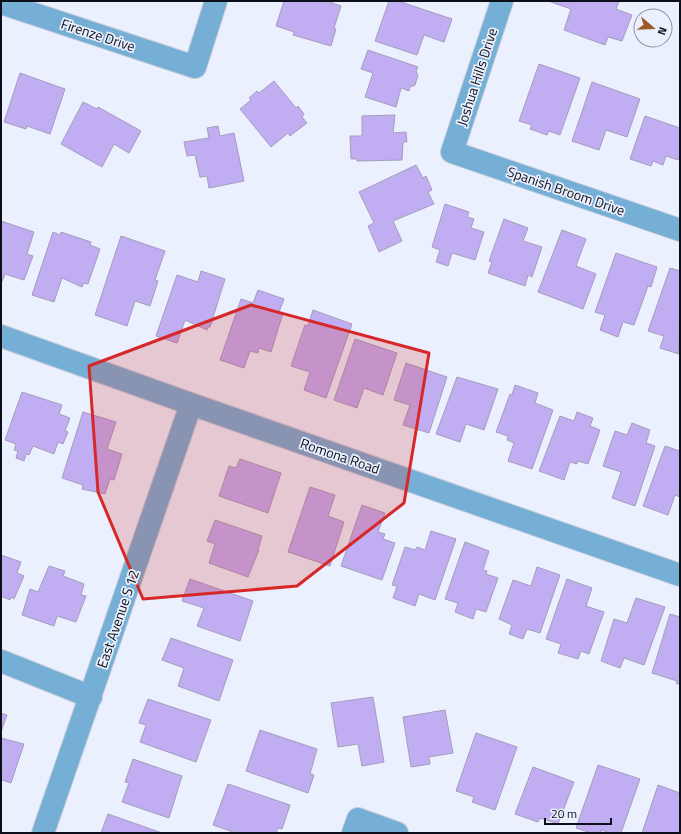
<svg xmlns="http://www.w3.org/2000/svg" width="681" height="834" font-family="'Titillium Web',sans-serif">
  <rect width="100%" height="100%" fill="#eaf0fd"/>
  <path fill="#c1adf2" stroke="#a59dbc" d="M284,1h49l-1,2 9,3 -7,22 2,1 -5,17 -38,-11 1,-3 -18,-6z
    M389,1h9l54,18 -8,23 -20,-7 -7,20 -42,-14z
    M551,1h68l-3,8 16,6 -10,26 -14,-4 -3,8 -41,-15 7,-21 -20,-7z
    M368,50l50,17 -2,4 2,4 -3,10 -5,2 -1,4 -8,-3 -5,19 -31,-10 8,-24 -12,-4z
    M539,64l41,14 -20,57 -11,-4 -2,4 -17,-6 2,-4 -13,-4z
    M20,73l45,16 -15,45 -23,-8 -1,3 -22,-7z
    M274,81l22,27 2,-2 6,8 -2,3 5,6 -17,13 -2,-3 -17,14 -31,-38 11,-9 -2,-2 8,-7 2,2z
    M592,82l48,17 -13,38 -21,-7 -7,20 -27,-9z
    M83,102l14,7 1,-2 43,24 -12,22 -15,-9 -12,23 -41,-23z
    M395,115l-2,18 13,-1 1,10h-4l-1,18 -45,1v-2h-6l-1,-23h12v-20z
    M645,116l35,12v26l-2,6 -12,-4 -3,9 -10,-4 -2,5 -21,-7z
    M218,126l2,10 14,-3 10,48 -35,7 -2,-12 -7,1 -5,-22 -8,1 -3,-14 25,-4 -2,-10z
    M416,165l7,13 3,-2 6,14 -4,2 6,12 -41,17 9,20 -23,11 -11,-26 6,-3 -15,-31z
    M445,204l24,8 -2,5 7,2 -3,9 13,4 -9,28 -23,-7 -4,13 -12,-4 4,-12 -8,-3z
    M504,219l24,9 -5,13 19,6 -10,30 -4,-2 -3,11 -37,-13 4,-11 -3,-1z
    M1,221l33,11 -7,22 6,2 -9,24 -19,-6 -4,10z
    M562,230l24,9 -10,27 20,8 -13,35 -45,-17z
    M53,232l7,3 1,-3 30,10 -1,3 10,4 -12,35 -4,-1 -2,4 -20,-9 -8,24 -22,-7z
    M121,236l44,15 -10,29 3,1 -8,25 -15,-5 -8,25 -32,-11z
    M616,253l41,14 -6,20 -3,-1 -14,39 -11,-3 -5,15 -18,-7 5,-15 -10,-3z
    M670,268l10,3 -1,83 -19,-6 4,-12 -16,-5z
    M201,271l24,8 -15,48h-2l-1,3 -22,-10 -8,23 -21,-7 21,-61 21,7z
    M258,290l26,9 -5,13 4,1 -12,39 -12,-4 -1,5 -8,-2 -6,17 -24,-8 21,-61 12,4z
    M313,310l39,14 -26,74 -22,-8 6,-18 -19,-6 14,-41 3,1z
    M355,339l42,14 -14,42 -19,-7 -7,20 -23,-8z
    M406,363l41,14 -18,56 -26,-8 7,-20 -16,-5z
    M457,377l41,12 -14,41 -18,-6 -6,18 -24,-8z
    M515,385l23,8 -3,10 18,7 -21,59 -24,-8 6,-18 -7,-3 1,-4 -12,-4 14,-38 2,1z
    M22,392l40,13 -3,9 11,4 -5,13 3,1 -5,12 -5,-2 -4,12 -21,-8 -4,9 -3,-1 -2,7 -8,-3 2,-7 -4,-1 2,-6 -11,-4z
    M83,412l33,10 -9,27 15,5 -8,26 -4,-1 -5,15 -23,-5 1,-4 -21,-7z
    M577,412l16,6 -3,8 10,4 -12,34 -10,-3 -1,3 -7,-2 -6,18 -25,-9 21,-55 14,5z
    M632,423l18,7 -4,13 9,3 -20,60 -23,-8 9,-26 -18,-6 12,-35 12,4z
    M665,446l15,5v46l-5,-2 -7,20 -25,-9z
    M240,459l41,14 -13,40 -49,-17 10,-30 7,2z
    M310,487l25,8 -7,21 16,6 -14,44 -42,-14z
    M362,505l23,8 -7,19 7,2 -2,5 12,4 -13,37 -41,-14z
    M215,520l47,16 -4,14h1l-11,27 -39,-14 6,-19 -8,-3z
    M431,531l25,8 -21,61 -16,-6 -4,12 -22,-8 4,-12 -5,-1 13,-38 10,3 2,-3 8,3z
    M465,542l24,9 -6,19 4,1 -1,3 12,4 -12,34 -10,-3 -3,10 -18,-7 3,-9 -13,-4z
    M1,555l20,7 -4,11 7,3 -10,23 -3,-2 -1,3 -9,-4z
    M49,566l16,5 -2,5 21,8 -3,11 5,1 -10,26 -19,-6 -3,10 -32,-11 8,-26 8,3z
    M537,567l23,8 -20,58 -13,-4 -4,10 -14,-5 3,-9 -13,-6 14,-39 18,6z
    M190,579l63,22 -13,40 -43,-15 7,-18 -22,-7z
    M567,579l25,9 -6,18 18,6 -15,42 -8,-3 -3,8 -20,-6 3,-9 -15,-5z
    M636,598l29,9 -21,58 -20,-7 -4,10 -19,-7 13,-42 13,4z
    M670,614l10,3v68l-4,-2 1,-2 -25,-8z
    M171,638l62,22 -14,41 -41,-15 6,-18 -22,-8z
    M373,697l11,65 -22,4 -4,-22 -20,3 -7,-44z
    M148,699l63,21 -15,42 -56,-20 6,-17 -7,-2z
    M445,710l8,43 -24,4 1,7 -19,3 -8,-50z
    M1,713l6,2 -6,17z
    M260,730l57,19 -7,25 4,1 -6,18 -62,-22z
    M476,733l41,14 -22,63 -23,-8 2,-5 -18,-6z
    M1,738l23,6 -13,39 -9,-3 -1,2z
    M133,759l49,17 -13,42 -47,-16 7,-19 -4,-1z
    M598,765l42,14 -19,54h-12l-7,-3 -1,3h-10l-15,-5z
    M533,767l41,15 -16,42 -18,-6 -2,4 -23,-8z
    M228,784l62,21 -8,24 -4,-1 -2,5h-40l-23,-8z
    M658,785l22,8v40h-38z
    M108,814l54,19h-61z"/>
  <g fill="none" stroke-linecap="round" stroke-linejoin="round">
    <defs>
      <path id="minor" d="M502,1l-50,151 228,78
        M1,3l194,64 21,-66
        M1,336l190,68 489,171
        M1,661l90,36
        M43,833l148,-429
        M353,833l5,-14 39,14"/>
    </defs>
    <use href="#minor" stroke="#c6ccd9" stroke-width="24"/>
    <use href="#minor" stroke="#75afd5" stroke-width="22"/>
  </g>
  <path fill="#d62828" fill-opacity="0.2" stroke="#d62828" stroke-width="3" stroke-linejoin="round" d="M251,305l178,48 -25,150 -107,83 -154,13 -45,-107 -9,-126z"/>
  <g text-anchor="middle" stroke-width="3.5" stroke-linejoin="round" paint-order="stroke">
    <g font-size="14" fill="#0b0f1a" stroke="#eaf0fd">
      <text transform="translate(98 35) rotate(18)" y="5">Firenze Drive</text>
      <text transform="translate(477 77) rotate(-72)" y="5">Joshua Hills Drive</text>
      <text transform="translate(566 191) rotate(19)" y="5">Spanish Broom Drive</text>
      <text transform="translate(340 456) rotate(19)" y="5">Romona Road</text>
      <text transform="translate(118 619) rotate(-71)" y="5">East Avenue S 12</text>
    </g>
  </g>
  <rect width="681" height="834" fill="none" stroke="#0b0f1a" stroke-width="4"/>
  <g transform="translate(653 28) rotate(109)"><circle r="19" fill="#eaf0fd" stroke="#9196a2"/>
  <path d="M0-3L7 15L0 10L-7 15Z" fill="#9d5a28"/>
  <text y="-6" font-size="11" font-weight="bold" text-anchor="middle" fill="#0b0f1a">N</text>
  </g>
  <path d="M545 818v6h66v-6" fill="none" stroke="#0b0f1a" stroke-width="2"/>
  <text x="551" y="818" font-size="12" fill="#0b0f1a" stroke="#eaf0fd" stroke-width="3" paint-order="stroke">20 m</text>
</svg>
